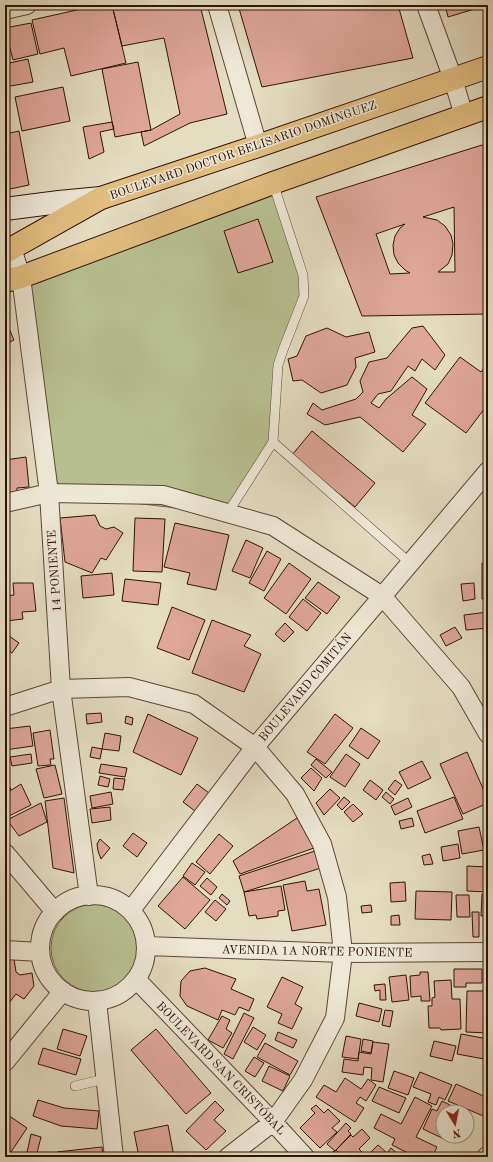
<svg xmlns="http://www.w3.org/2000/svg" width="493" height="1162" font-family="'Old Standard TT',serif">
  <rect width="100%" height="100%" fill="#e5ddc2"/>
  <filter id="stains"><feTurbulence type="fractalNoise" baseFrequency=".005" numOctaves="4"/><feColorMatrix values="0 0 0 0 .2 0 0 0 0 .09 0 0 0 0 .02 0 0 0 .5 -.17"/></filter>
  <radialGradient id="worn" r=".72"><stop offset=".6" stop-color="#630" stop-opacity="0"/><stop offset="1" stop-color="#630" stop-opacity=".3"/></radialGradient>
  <path fill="#b8c091" stroke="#74694c" d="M273,183l30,92 1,21 -21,54 -10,92 -46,72 -178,-21 -28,-216z
    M51 948a44 44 0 1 1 88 0a44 44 0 1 1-88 0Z"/>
  <path fill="#dfa79a" stroke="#2f1206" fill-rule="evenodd" d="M99,5h13l14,58 -55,13 -7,-28 -24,6 -8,-34z
    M112,5h88l27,109 -37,9 -46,23 -3,-14 10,-2 29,-16 -16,-76 -42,8z
    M238,5h160l15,53 -151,29z
    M445,5h43l-40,12z
    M31,23l7,31 -25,6 -8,-32z
    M28,59l5,23 -28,5v-23z
    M138,62l13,68 -36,7 -13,-68z
    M63,87l7,34 -48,10 -7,-34z
    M112,122l2,7 -14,3 4,20 -15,7 -6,-32z
    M19,131l10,54 -24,5v-56z
    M482,145l6,4v165l-126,2 -46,-119zM454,207l1,65h-17l10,-8 4,-9 1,-11 -2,-9 -6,-9 -8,-6 -14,-3zM405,224l-5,4 -5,8 -2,9 1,10 4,8 7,7 5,3 -20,1 -14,-40z
    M258,219l15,43 -35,11 -14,-42z
    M5,319l9,21 -9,4z
    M423,326l22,29 -10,15 -13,-11 -7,12 -7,-5 -17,25 -13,3 -7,9 8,5 7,-9 26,-22 15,12 -15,26 14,9 -23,28 -43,-35 -35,8 -18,-11 6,-11 9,7 34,-11 7,-7 -3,-11 9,-19 18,-4 25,-30z
    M327,328l19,9 23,-5 6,20 -20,6 1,9 -9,18 -26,8 -19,-13 -9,1 -5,-22 9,-3 9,-20z
    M460,357l21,15 7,-9v41l-22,29 -41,-30z
    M312,431l63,52 -20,24 -63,-52z
    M26,457l3,30 -12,1v6l-12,1v-35z
    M95,515l5,11 6,3 8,-2 9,6 -17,27 -5,-2 -9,15 -27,-11 -5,-44z
    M135,518l30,1 -3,53 -29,-1z
    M175,523l54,12 -13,55 -29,-6 3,-11 -26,-6z
    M246,540l17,8 -13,30 -18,-7z
    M267,551l14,8 -17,32 -15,-8z
    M289,563l22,16 -25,35 -22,-16z
    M482,563h6v36h-6z
    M112,573l2,22 -31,3 -2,-22z
    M125,579l36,4 -3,22 -36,-4z
    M318,582l22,15 -13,17 -22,-16z
    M13,583h20l3,28 -14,1 1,7 -17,2 -1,-1v-24l9,-1z
    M474,583l1,16 -12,2 -2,-17z
    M303,599l18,14 -14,18 -18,-14z
    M172,607l33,13 -16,40 -32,-12z
    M488,612v16l-22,2 -2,-15z
    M212,620l39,15 -7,11 17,8 -17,38 -52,-19z
    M285,623l9,9 -10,10 -9,-8z
    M455,627l7,11 -16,8 -6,-11z
    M5,633l14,10 -7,10 -5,-3 -2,2z
    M101,713l1,9 -15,2 -1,-10z
    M148,714l50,24 -17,37 -48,-23z
    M335,714l18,14 -28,36 -18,-12z
    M126,716l7,2 -1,7 -7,-2z
    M30,726l3,20 -28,4v-21z
    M361,728l19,13 -12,18 -19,-13z
    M50,730l4,29h-4l1,6 -13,1 -5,-33z
    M105,733l16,3 -2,15 -17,-2z
    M92,747l10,2 -2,10 -10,-2z
    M467,752l21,48v3l-25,11 -23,-50z
    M31,754l1,9 -20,3 -2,-9z
    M346,754l14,10 -15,23 -15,-10z
    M316,759l16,13 -6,6 -15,-13z
    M422,761l9,17 -23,11 -9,-17z
    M101,764l26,4 -2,9 -26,-4z
    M55,765l7,29 -18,4 -8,-29z
    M311,768l11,10 -8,13 -13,-13z
    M100,776l10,3 -2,8 -10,-2z
    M114,778l11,1 -2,11 -10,-1z
    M5,780l6,9 -6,4z
    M370,780l13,10 -7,10 -13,-10z
    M395,780l7,5 -7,10 -7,-6z
    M21,784l10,21 -26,13v-24z
    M197,784l12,9 -14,18 -12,-9z
    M330,789l10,9 -16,17 -8,-12z
    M111,792l2,12 -21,4 -2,-12z
    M386,792l8,7 -4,5 -8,-7z
    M344,797l6,5 -8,8 -5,-5z
    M454,797l9,22 -38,14 -8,-22z
    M64,798l10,75 -21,-5 -8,-67z
    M408,798l4,9 -17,8 -4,-9z
    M41,803l6,19 -28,14 -12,-16z
    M353,804l10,10 -10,8 -9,-10z
    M110,807l1,13 -19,3 -2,-14z
    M297,818l17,30 -74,26 -7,-13z
    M412,818l2,8 -13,3 -2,-8z
    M479,827l5,23 -22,4 -4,-23z
    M133,833l14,10 -10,14 -14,-11z
    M219,834l14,12 -23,28 -14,-12z
    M100,839l10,9 -9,11 -3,-8 -1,-7z
    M458,844l2,14 -17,3 -2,-14z
    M315,851l6,17 -77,24 -5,-16z
    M430,854l3,10 -9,1 -2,-9z
    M192,863l13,9 -10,13 -12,-9z
    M467,866l21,1v25l-21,-1z
    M183,877l27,23 -25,29 -27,-23z
    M207,878l10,9 -6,8 -11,-9z
    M305,881l2,10 12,-2 7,36 -34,6 -9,-46z
    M405,882l1,19 -15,1 -1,-19z
    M281,886l4,24 -7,1v5l-21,3 -1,-4 -7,1 -5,-24z
    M416,891l36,1 -1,28 -36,-1z
    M222,894l8,7 -3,4 -8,-7z
    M482,894h6v22h-7z
    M456,895h13l1,22h-13z
    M215,900l11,9 -10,12 -11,-9z
    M371,905l1,7 -10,1 -1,-7z
    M5,912h2l1,17h-3z
    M472,912h7v25h-6z
    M399,915l1,10h-9v-9z
    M14,959l2,13 4,3 12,-2 2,13 -10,13 -8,-5 -11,14v-48z
    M205,968l31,11 -5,10 23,10 -5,12 -10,-4 -4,8 -13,-5 -4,10 -31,-14 -7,-10 1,-15 9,-10z
    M454,969h28v14h-16v4h-12z
    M420,972h8l2,29h-9v-5l-10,1 -1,-21 10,-1z
    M406,975l3,25 -17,2 -3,-25z
    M282,977l21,10 -8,17 7,4 -10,21 -14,-6 4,-9 -15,-7z
    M485,978h3v55l-22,-1 1,-41h18z
    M451,980l1,19h8l1,30 -20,1 -1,-2h-11l-1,-22h4v-8l3,-1 -1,-16z
    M385,984l1,16h-6v-10l-5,1 -1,-6z
    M359,1003l23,6 -3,13 -23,-6z
    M385,1010l8,1 -3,16 -8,-2z
    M244,1013l10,5 -21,41 -9,-5z
    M222,1016l8,4 -4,9 6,4 -9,15 -15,-8z
    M253,1027l13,8 -9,15 -13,-8z
    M63,1029l24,7 -7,20 -23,-7z
    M156,1029l55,64 -25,21 -55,-64z
    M278,1032l19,8 -4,8 -18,-8z
    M461,1034l27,5v15l-3,-1 -1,6 -27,-5z
    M346,1036l15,3 -3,20 -16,-2z
    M363,1039l10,2 -2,12 -10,-2z
    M434,1041l22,5 -4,15 -22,-5z
    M373,1042l16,2 -6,38 -12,-2 1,-12 -8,-1 -1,8 -21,-3 2,-13 14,2 1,-9 12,2z
    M265,1043l33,18 -8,14 -33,-18z
    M43,1048l38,11 -5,16 -38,-11z
    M254,1057l10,6 -9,14 -10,-6z
    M269,1066l21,10 -7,15 -21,-10z
    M394,1071l20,7 -6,17 -20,-7z
    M420,1072l32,13 -7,15 -6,-3 -3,8 -8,-3 3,-8 -18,-7z
    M345,1078l16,11 7,-10 8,6 -10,16 -6,-4 -4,6 8,5 -9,14 -39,-25 8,-12 12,7z
    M456,1084l32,14v20l-40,-17z
    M379,1087l27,11 -7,15 -27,-12z
    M415,1097l17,9 -16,31 21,10 -5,10h-16l-24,-12 3,-6 -21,-11 7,-14 20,10z
    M38,1100l26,8 35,3 -2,18 -36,-3 -28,-10z
    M215,1101l9,9 -10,10 12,11 -20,19 -20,-19z
    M442,1101l8,4 -3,7h-4v24h3l-2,3 -21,-10 9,-20 5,2z
    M316,1105l8,8 4,-4 12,12 -8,7 5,4 -17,16 -20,-20 15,-15 -4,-4z
    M5,1113l22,15 -18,27 -4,-3z
    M346,1123l5,5 -3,3 3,3 -16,17 -8,-7z
    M168,1125l6,32h-35l-5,-25z
    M362,1129l8,9 -11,11 5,5 -3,3h-17l-8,-7 15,-15 2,2z
    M31,1134l10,3 -5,20h-10z
    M378,1145l9,8 4,-5 10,9h-35z
    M102,1147l1,10h-45l-1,-5z
    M334,1151l6,6h-12z"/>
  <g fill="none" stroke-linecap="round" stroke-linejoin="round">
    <defs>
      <path id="lane" d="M273,183l30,92 1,21 -21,54 -5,15 -5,77 137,121
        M227,514l46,-72
        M75,1086l30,-7"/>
      <path id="street" d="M217,5l41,141
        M426,5l27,74 11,37
        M5,10l22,-5
        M12,248l9,29 28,216 12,196 28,207
        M5,503l44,-10 114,2 110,31 109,70 79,91 27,47
        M5,707l56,-18 68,-2 65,17 61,43 40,47 27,50 15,53 6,56 -8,65 -32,62 -30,42 -45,35
        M5,853l50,59
        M40 948a53 53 0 1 1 106 0a53 53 0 1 1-106 0Z
        M131,910l124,-163 233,-276
        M147,946l196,7 145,-1
        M5,950l35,2
        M136,979l137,143 32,35
        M97,1001l17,156
        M5,1062l58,-71
        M486,1157l2,-2"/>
      <path id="secondary" d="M5,209l54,-7 42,-4"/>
      <path id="primary" d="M5,252l96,-54 157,-52 230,-79
        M5,281l16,-4 252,-94 215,-76"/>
    </defs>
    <use href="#lane" stroke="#5c4535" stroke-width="10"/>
    <use href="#street" stroke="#5c4535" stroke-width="20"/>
    <use href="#secondary" stroke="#2f1206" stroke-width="24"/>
    <use href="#primary" stroke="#2f1206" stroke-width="24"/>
    <use href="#lane" stroke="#eee9d7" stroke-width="9"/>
    <use href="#street" stroke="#eee9d7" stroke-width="18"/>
    <use href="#secondary" stroke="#eee9d7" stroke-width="22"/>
    <use href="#primary" stroke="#e2be81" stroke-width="22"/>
  </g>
  <g text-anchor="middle" stroke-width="3" stroke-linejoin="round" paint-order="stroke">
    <g font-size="12" fill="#2f1206" stroke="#eee9d7">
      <text transform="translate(243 150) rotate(-19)" y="4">BOULEVARD DOCTOR BELISARIO DOMÍNGUEZ</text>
      <text transform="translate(54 571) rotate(-94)" y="4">14 PONIENTE</text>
      <text transform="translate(305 687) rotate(-50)" y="4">BOULEVARD COMITÁN</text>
      <text transform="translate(317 951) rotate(1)" y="4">AVENIDA 1A NORTE PONIENTE</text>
      <text transform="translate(221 1068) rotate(46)" y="4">BOULEVARD SAN CRISTÓBAL</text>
    </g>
  </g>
  <rect width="493" height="1162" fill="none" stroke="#e5ddc2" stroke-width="20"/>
  <rect x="6" y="6" width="481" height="1150" fill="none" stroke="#2f1206" stroke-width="2"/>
  <rect x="10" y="10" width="473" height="1142" fill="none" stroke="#2f1206"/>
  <g transform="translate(455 1124) rotate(170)"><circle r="19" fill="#eee9d7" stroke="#a29383"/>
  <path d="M0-3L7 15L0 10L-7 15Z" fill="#8f2418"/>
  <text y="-6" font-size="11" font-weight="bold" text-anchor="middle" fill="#2f1206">N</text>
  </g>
  <rect width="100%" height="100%" filter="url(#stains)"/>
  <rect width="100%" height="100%" fill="url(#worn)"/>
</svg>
